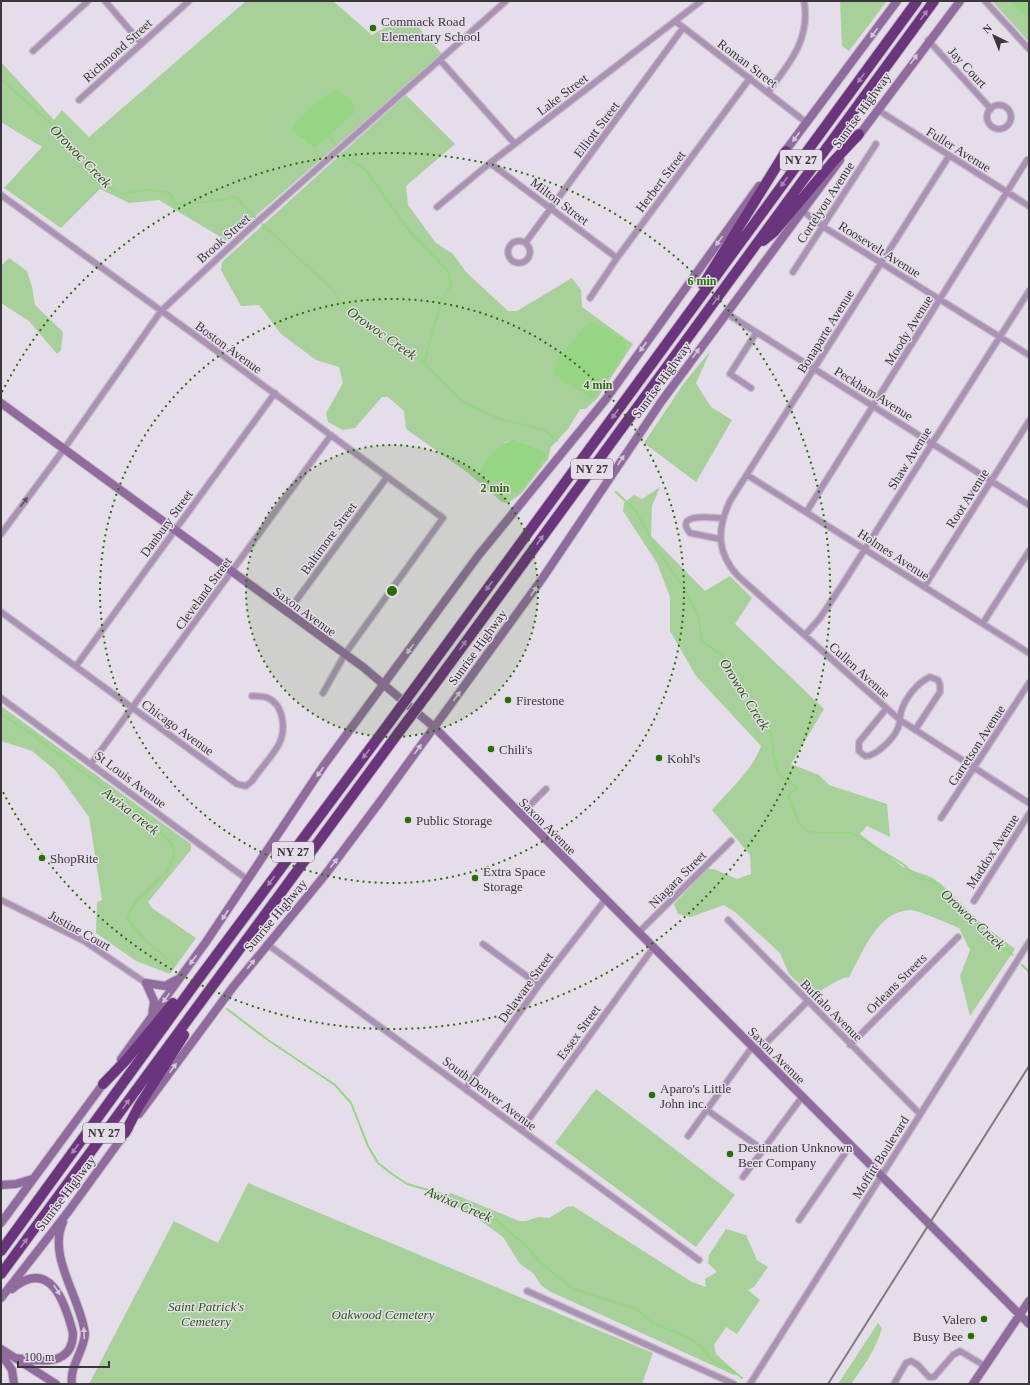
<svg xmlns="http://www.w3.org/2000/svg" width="1030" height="1385" font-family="'Times New Roman',serif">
  <rect width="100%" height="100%" fill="#e6ddea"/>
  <path fill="#a7d09b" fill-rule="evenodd" d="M246,1h87l39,34 17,-10 24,-4 29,33 -215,187 -68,-41 -30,3 -29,-14 -39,39 -57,-40 38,-41 -41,-25v-60l53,58 8,-10 27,27zM308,111l6,38 -24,-19z
    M840,1h47l-38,50 -7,-5z
    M992,1h37v41z
    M406,95l49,49 -49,42 2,19 28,38 17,11 13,18 42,39h9l55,-33 9,12 1,17 51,37 -36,55 -12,10h-5l-12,20 -17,18 -3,12 -27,35 -13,9 -6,-1 -34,-29 -62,-44 -2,-18 -16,-14h-6l-27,31 -12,2 -15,-8 -2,-9 17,-30 -4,-16 -23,-7 -35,-26 -22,-29 -18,1 -20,-36 1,-8zM514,439l28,11 -38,-7z
    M9,258l18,13 5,16 3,18 28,27 -2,18 -4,4 -28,-33 -28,-18v-37z
    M711,350l-15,33 15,24 21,13 -36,62 -52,-39 40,-60z
    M660,487l-8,19 -1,30 54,55 25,-15 22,22 -17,26 89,85 -33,55 28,11 10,10 58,19 3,33 -23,-11 -7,8 43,33 28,10 10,7 42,41 32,24 -45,67 -10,-40 10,-26 -11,-22c-10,-4 -41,-18 -49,-18 -33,1 -47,43 -61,67 -13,2 -22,11 -34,17l-10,-5 -16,-15 -9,-21 -45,-41 -11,-7 -33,12 -13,-3 -4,-10 33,-35h7l23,10 14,-5 -1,-19 -38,-45c17,-20 40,-39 49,-64l-65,-70 -26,-45v-34l-13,-34 -34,-52 1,-8 10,-8 8,4z
    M1,706l190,138v6l-43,52 4,6 44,30 -26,36 -34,-13 -40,-28 1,-31 5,-2 -13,-83 -34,-47 -23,-19 -31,-10z
    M596,1089l139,106 -39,52 -141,-104z
    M248,1183l405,170 -11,31h-553l85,-163 44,22z
    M451,1193l68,28h7l12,-4 11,1 18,-11 6,-1 119,76 14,5 -1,-8 12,-7 -9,-9 1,-8 17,-26 20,6 11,25 11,7 -14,20 -6,3 12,10 -23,34 -11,-7 -12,18 2,9 22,20 -4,1 -185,-84 -8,-6 -8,-12 -13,-9 -17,-27 -36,-26 -19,-8 -4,-5z
    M878,1323l4,5c-6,21 -18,38 -31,56h-13z"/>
  <path fill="#96d583" d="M1009,1h20v18z
    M338,90l16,14 1,8 -41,37 -24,-19c11,-14 31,-36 48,-40z
    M591,323c16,3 25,11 36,22l-2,7 -28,43 -5,4 -29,-18 -9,-8 3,-12 29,-37z
    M514,439l28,11 4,6 -20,29 -9,8 -36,-18 -1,-6c8,-13 20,-25 34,-30z"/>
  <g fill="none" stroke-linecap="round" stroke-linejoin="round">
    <path stroke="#96d583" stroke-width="2" d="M1,79l56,50 55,60 9,5 25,-4 23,2 7,12 32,-2 28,-5 19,20
      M329,136l7,9
      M342,153l3,4 19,11 46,64 39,40 2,13 -10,16 -17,62
      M262,224l70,65 12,17 25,19 42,25 52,52 37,17 45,11 12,11
      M616,492l20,19 19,35 30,44 14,26 2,24 23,17 5,11 14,17 29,51 1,16 5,21 19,15 -9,8 11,27 9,8 9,2h35l51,31 13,13 18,5 61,60 18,13
      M1,714l25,16 121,89 27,28c2,33 -41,44 -47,72l18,21 28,23
      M1022,965l7,7
      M227,1009l41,31 67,45 16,18 17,43 10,17 14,11 15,10 32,9 34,17 22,9 31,27 15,17 32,26 64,20 16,14 36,15 12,9 13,15 17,7 11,9"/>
    <defs>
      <path id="street" d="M105,1l36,42
        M985,1l44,48
        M675,21l132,102
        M928,40l63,69
        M33,51l55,-50
        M440,60l75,84
        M768,92c21,-28 43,-53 36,-91
        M79,100l110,-99
        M987 117a12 12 0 1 1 24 0a12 12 0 1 1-24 0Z
        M878,110l151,96
        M949,156l-219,345c-13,28 -14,51 8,75l162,144 129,83
        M490,163l127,95
        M1,195l198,143 244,180 -98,136 -22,39
        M437,207l53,-44 211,-162
        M803,211l19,15 207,129
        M508 252a11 11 0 1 1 22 0a11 11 0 1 1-22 0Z
        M526,242l157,-214
        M793,272l83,-128
        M590,298l27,-40 133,-180
        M726,313l303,192
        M751,388l-21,-14 26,-41
        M747,475l282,178
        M807,511l220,-351
        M1,534l63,-85 97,-138 87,-81 258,-229
        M720,539l-30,-6c-17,-21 23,-15 32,-15
        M924,587l105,-166
        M1,612l236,172 9,2 6,-5c8,-12 20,-24 27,-37 7,-14 5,-39 -11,-46 -5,-2 -11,-2 -16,-2
        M287,613l100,-136
        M983,623l46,-72
        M805,635l15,-17 22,-33 187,-294
        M76,666l199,-273
        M1,698l247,182
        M886,709l-27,33v9l6,5c10,1 28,-17 32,-26 3,-5 3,-13 4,-18 4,-14 16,-29 29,-35l8,3 2,5v7l-25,38
        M91,764l240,-329
        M520,815l26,-26
        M941,818l88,-135
        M1,900l83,41 62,42
        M974,901l55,-87
        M728,920l192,194
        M638,933l93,-92
        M267,944l432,316
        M483,944l56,41
        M850,1045l108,-108
        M757,1052l51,-51
        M466,1088l73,-103 66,-85
        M707,1110l56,40
        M521,1130l132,-182
        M688,1136l64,-89
        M743,1177l59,-80
        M799,1220l51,-74
        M527,1291l207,93
        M750,1384l279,-442
        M894,1384l12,-21 5,-2 7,4 11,12h5l19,-22 7,-4 25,15"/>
      <path id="secondary" d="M857,138l103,-137
        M783,154l114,-153
        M1,403l362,264 71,60 595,597
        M146,983l8,18 -2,15
        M146,983l19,3 13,-7
        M121,1059l85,-117 118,-177 154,-209 128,-157 153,-213
        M139,1114l94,-127 92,-112 54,-72 163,-224 119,-177 179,-242
        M1,1185l15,-1 16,-5
        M63,1222c-16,35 18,76 22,112 -1,17 -16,33 -13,50
        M1,1223l105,-143
        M12,1289c38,-32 53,13 61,44 0,35 -35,28 -58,25
        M1,1298l67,-86 61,-84
        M1,1349l55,35
        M1,1354l11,16 2,14
        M973,1384l56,-83"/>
      <path id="highway" d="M763,241l11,-9 58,-69 27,-29
        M703,285l83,-134
        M422,678l495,-677
        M432,688l502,-687
        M103,1084l24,-25 46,-56
        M125,1133l14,-27 45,-71
        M1,1251l196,-270 192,-258
        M1,1274l398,-542"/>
    </defs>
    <use href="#street" stroke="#c4bcc7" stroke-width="8"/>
    <use href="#secondary" stroke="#c4bcc7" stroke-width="10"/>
    <use href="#highway" stroke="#c4bcc7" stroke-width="12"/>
    <use href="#street" stroke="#ab92b5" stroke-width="5.5"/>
    <use href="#secondary" stroke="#906b9e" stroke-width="8"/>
    <use href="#highway" stroke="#6b357e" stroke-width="10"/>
    <path stroke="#807a82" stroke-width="2" d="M828,1384l201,-318"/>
    <defs>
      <path id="highway-bridge" d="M389,723l33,-45
        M399,732l33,-44"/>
    </defs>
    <use href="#highway-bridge" stroke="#c4bcc7" stroke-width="12" stroke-linecap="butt"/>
    <use href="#highway-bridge" stroke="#6b357e" stroke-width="10"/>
  </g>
  <defs><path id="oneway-solid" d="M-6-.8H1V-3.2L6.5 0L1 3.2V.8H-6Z"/></defs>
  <g fill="#a889b4">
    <use href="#oneway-solid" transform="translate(924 15) rotate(-54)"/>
    <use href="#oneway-solid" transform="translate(861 78) rotate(126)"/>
    <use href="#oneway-solid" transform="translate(784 182) rotate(126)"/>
    <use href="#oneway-solid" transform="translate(716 300) rotate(-54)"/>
    <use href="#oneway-solid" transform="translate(615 414) rotate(126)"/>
    <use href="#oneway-solid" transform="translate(540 540) rotate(-54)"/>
    <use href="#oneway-solid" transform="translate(489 586) rotate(126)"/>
    <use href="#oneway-solid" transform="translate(463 645) rotate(-54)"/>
    <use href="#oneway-solid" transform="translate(366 754) rotate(127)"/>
    <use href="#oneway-solid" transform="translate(271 881) rotate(127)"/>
    <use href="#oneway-solid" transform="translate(126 1104) rotate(-54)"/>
    <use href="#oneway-solid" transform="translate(75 1149) rotate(126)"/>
    <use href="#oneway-solid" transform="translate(24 1243) rotate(-54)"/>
  </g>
  <g fill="#d5c6db">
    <use href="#oneway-solid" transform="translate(874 33) rotate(126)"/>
    <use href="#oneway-solid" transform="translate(914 59) rotate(-54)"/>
    <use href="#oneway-solid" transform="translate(796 137) rotate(127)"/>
    <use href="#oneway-solid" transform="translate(719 241) rotate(126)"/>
    <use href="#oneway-solid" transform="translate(643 347) rotate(126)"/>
    <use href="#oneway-solid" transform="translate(696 353) rotate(-54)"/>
    <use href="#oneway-solid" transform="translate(621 460) rotate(-57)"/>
    <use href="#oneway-solid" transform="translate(534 591) rotate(-54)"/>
    <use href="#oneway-solid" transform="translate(410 649) rotate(126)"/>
    <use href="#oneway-solid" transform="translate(457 696) rotate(-54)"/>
    <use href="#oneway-solid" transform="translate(418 749) rotate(-54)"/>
    <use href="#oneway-solid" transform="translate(320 772) rotate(125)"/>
    <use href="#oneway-solid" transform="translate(334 863) rotate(-53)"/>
    <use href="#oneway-solid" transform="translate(225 915) rotate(123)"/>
    <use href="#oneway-solid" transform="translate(193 960) rotate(127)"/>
    <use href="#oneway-solid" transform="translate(251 964) rotate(-51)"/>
    <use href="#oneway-solid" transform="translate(166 998) rotate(126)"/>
    <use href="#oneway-solid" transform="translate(173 1068) rotate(-54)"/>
    <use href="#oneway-solid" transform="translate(57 1290) rotate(57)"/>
    <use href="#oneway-solid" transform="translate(84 1333) rotate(-92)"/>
  </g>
  <use fill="#5c5260" href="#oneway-solid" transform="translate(24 502) rotate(-53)"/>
  <circle cx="392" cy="591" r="146" fill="#296d08" fill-opacity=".12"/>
  <g fill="none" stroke="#296d08" stroke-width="2" stroke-dasharray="2 4">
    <circle cx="392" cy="591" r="146"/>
    <circle cx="392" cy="591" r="292"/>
    <path d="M2 392A438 438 0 1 1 2 790"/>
  </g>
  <g fill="#296d08" stroke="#e6ddea" stroke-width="1.5">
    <circle cx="373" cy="28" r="4"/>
    <circle cx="508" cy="700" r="4"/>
    <circle cx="491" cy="749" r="4"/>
    <circle cx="659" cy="758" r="4"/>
    <circle cx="408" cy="820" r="4"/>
    <circle cx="42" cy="858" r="4"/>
    <circle cx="475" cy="878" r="4"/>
    <circle cx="652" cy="1095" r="4"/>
    <circle cx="730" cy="1154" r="4"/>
    <circle cx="984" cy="1319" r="4"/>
    <circle cx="971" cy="1336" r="4"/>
  </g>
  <g text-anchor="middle" stroke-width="3" stroke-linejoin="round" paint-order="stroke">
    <g fill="#e6ddea" stroke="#6e6970" stroke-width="1">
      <rect x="780" y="150" width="42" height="20" rx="3"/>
      <rect x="571" y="459" width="42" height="20" rx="3"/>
      <rect x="272" y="842" width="42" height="20" rx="3"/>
      <rect x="83" y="1123" width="42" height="20" rx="3"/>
    </g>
    <g font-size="12" font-weight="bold" fill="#3a373c">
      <text x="801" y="164">NY 27</text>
      <text x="592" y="473">NY 27</text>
      <text x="293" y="856">NY 27</text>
      <text x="104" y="1137">NY 27</text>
    </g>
    <g font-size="13" fill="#3a373c" stroke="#e6ddea" text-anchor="start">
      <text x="381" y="26">Commack Road<tspan x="381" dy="15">Elementary School</tspan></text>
      <text x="516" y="705">Firestone</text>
      <text x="499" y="754">Chili's</text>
      <text x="667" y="763">Kohl's</text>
      <text x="416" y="825">Public Storage</text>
      <text x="50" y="863">ShopRite</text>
      <text x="483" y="876">Extra Space<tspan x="483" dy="15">Storage</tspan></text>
      <text x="660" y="1093">Aparo's Little<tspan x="660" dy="15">John inc.</tspan></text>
      <text x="738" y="1152">Destination Unknown<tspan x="738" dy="15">Beer Company</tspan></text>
      <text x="976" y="1324" text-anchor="end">Valero</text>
      <text x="963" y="1341" text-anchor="end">Busy Bee</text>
    </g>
    <g font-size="13" fill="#3a373c" stroke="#e6ddea">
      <text transform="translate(117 50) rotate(-42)" y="5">Richmond Street</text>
      <text transform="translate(748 63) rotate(37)" y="5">Roman Street</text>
      <text transform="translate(968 67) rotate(47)" y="5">Jay Court</text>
      <text transform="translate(562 94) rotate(-37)" y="5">Lake Street</text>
      <text transform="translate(861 110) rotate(-54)" y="5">Sunrise Highway</text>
      <text transform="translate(596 129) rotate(-53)" y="5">Elliott Street</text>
      <text transform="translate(959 149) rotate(32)" y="5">Fuller Avenue</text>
      <text transform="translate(660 181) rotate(-53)" y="5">Herbert Street</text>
      <text transform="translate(560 201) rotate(37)" y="5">Milton Street</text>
      <text transform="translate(825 202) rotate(-57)" y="5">Cortelyou Avenue</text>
      <text transform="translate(223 238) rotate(-42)" y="5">Brook Street</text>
      <text transform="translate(880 249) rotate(32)" y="5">Roosevelt Avenue</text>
      <text transform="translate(908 330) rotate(-58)" y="5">Moody Avenue</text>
      <text transform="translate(825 331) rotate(-58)" y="5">Bonaparte Avenue</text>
      <text transform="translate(229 347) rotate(36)" y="5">Boston Avenue</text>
      <text transform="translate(661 380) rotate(-54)" y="5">Sunrise Highway</text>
      <text transform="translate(874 393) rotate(32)" y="5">Peckham Avenue</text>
      <text transform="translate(909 458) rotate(-58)" y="5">Shaw Avenue</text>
      <text transform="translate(967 498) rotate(-57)" y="5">Root Avenue</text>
      <text transform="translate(166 523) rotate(-54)" y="5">Danbury Street</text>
      <text transform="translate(328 538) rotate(-54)" y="5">Baltimore Street</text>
      <text transform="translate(894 554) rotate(33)" y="5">Holmes Avenue</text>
      <text transform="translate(203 593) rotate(-54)" y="5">Cleveland Street</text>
      <text transform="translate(305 611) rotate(36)" y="5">Saxon Avenue</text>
      <text transform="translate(477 647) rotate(-54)" y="5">Sunrise Highway</text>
      <text transform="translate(860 670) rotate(42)" y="5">Cullen Avenue</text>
      <text transform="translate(178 727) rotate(36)" y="5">Chicago Avenue</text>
      <text transform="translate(976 745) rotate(-57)" y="5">Garretson Avenue</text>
      <text transform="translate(131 779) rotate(37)" y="5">St Louis Avenue</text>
      <text transform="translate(548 826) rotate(45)" y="5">Saxon Avenue</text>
      <text transform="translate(992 851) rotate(-57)" y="5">Maddox Avenue</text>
      <text transform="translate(677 879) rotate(-45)" y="5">Niagara Street</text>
      <text transform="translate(275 915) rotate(-50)" y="5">Sunrise Highway</text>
      <text transform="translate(80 930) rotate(29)" y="5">Justine Court</text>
      <text transform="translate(896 983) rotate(-45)" y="5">Orleans Streets</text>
      <text transform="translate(525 987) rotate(-54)" y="5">Delaware Street</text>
      <text transform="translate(832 1010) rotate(45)" y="5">Buffalo Avenue</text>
      <text transform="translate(578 1032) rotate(-54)" y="5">Essex Street</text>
      <text transform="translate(777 1055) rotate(45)" y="5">Saxon Avenue</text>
      <text transform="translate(490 1093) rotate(37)" y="5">South Denver Avenue</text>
      <text transform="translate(880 1157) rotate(-58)" y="5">Moffitt Boulevard</text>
      <text transform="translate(65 1193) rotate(-53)" y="5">Sunrise Highway</text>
    </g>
    <g font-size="13" font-style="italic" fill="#245e0a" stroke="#e6ddea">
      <text x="206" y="1311">Saint Patrick's<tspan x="206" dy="15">Cemetery</tspan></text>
      <text x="383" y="1319">Oakwood Cemetery</text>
    </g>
    <g font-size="14" font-style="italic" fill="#225c06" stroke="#e6ddea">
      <text transform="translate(81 156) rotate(46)" y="5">Orowoc Creek</text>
      <text transform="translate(382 333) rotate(35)" y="5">Orowoc Creek</text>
      <text transform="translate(745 694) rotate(58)" y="5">Orowoc Creek</text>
      <text transform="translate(131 811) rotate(38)" y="5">Awixa creek</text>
      <text transform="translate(973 919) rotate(43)" y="5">Orowoc Creek</text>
      <text transform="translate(459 1204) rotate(23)" y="5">Awixa Creek</text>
    </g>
  </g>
  <circle cx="392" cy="591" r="6" fill="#296d08" stroke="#e6ddea" stroke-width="2"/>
  <g font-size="12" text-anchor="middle" font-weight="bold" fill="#296d08" stroke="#e6ddea" stroke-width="3" stroke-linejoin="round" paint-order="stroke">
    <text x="702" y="285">6 min</text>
    <text x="598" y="389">4 min</text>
    <text x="495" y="492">2 min</text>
  </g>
  <rect width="1030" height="1385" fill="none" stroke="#3a373c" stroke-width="4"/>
  <g transform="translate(994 36) rotate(317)" stroke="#e6ddea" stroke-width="3" paint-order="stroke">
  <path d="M0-3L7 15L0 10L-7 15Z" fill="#3a373c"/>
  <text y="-6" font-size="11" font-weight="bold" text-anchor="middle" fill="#3a373c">N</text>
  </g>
  <path d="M18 1361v6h91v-6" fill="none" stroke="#3a373c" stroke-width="2"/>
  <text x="24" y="1361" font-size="12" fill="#3a373c" stroke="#e6ddea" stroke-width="3" paint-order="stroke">100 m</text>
</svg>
